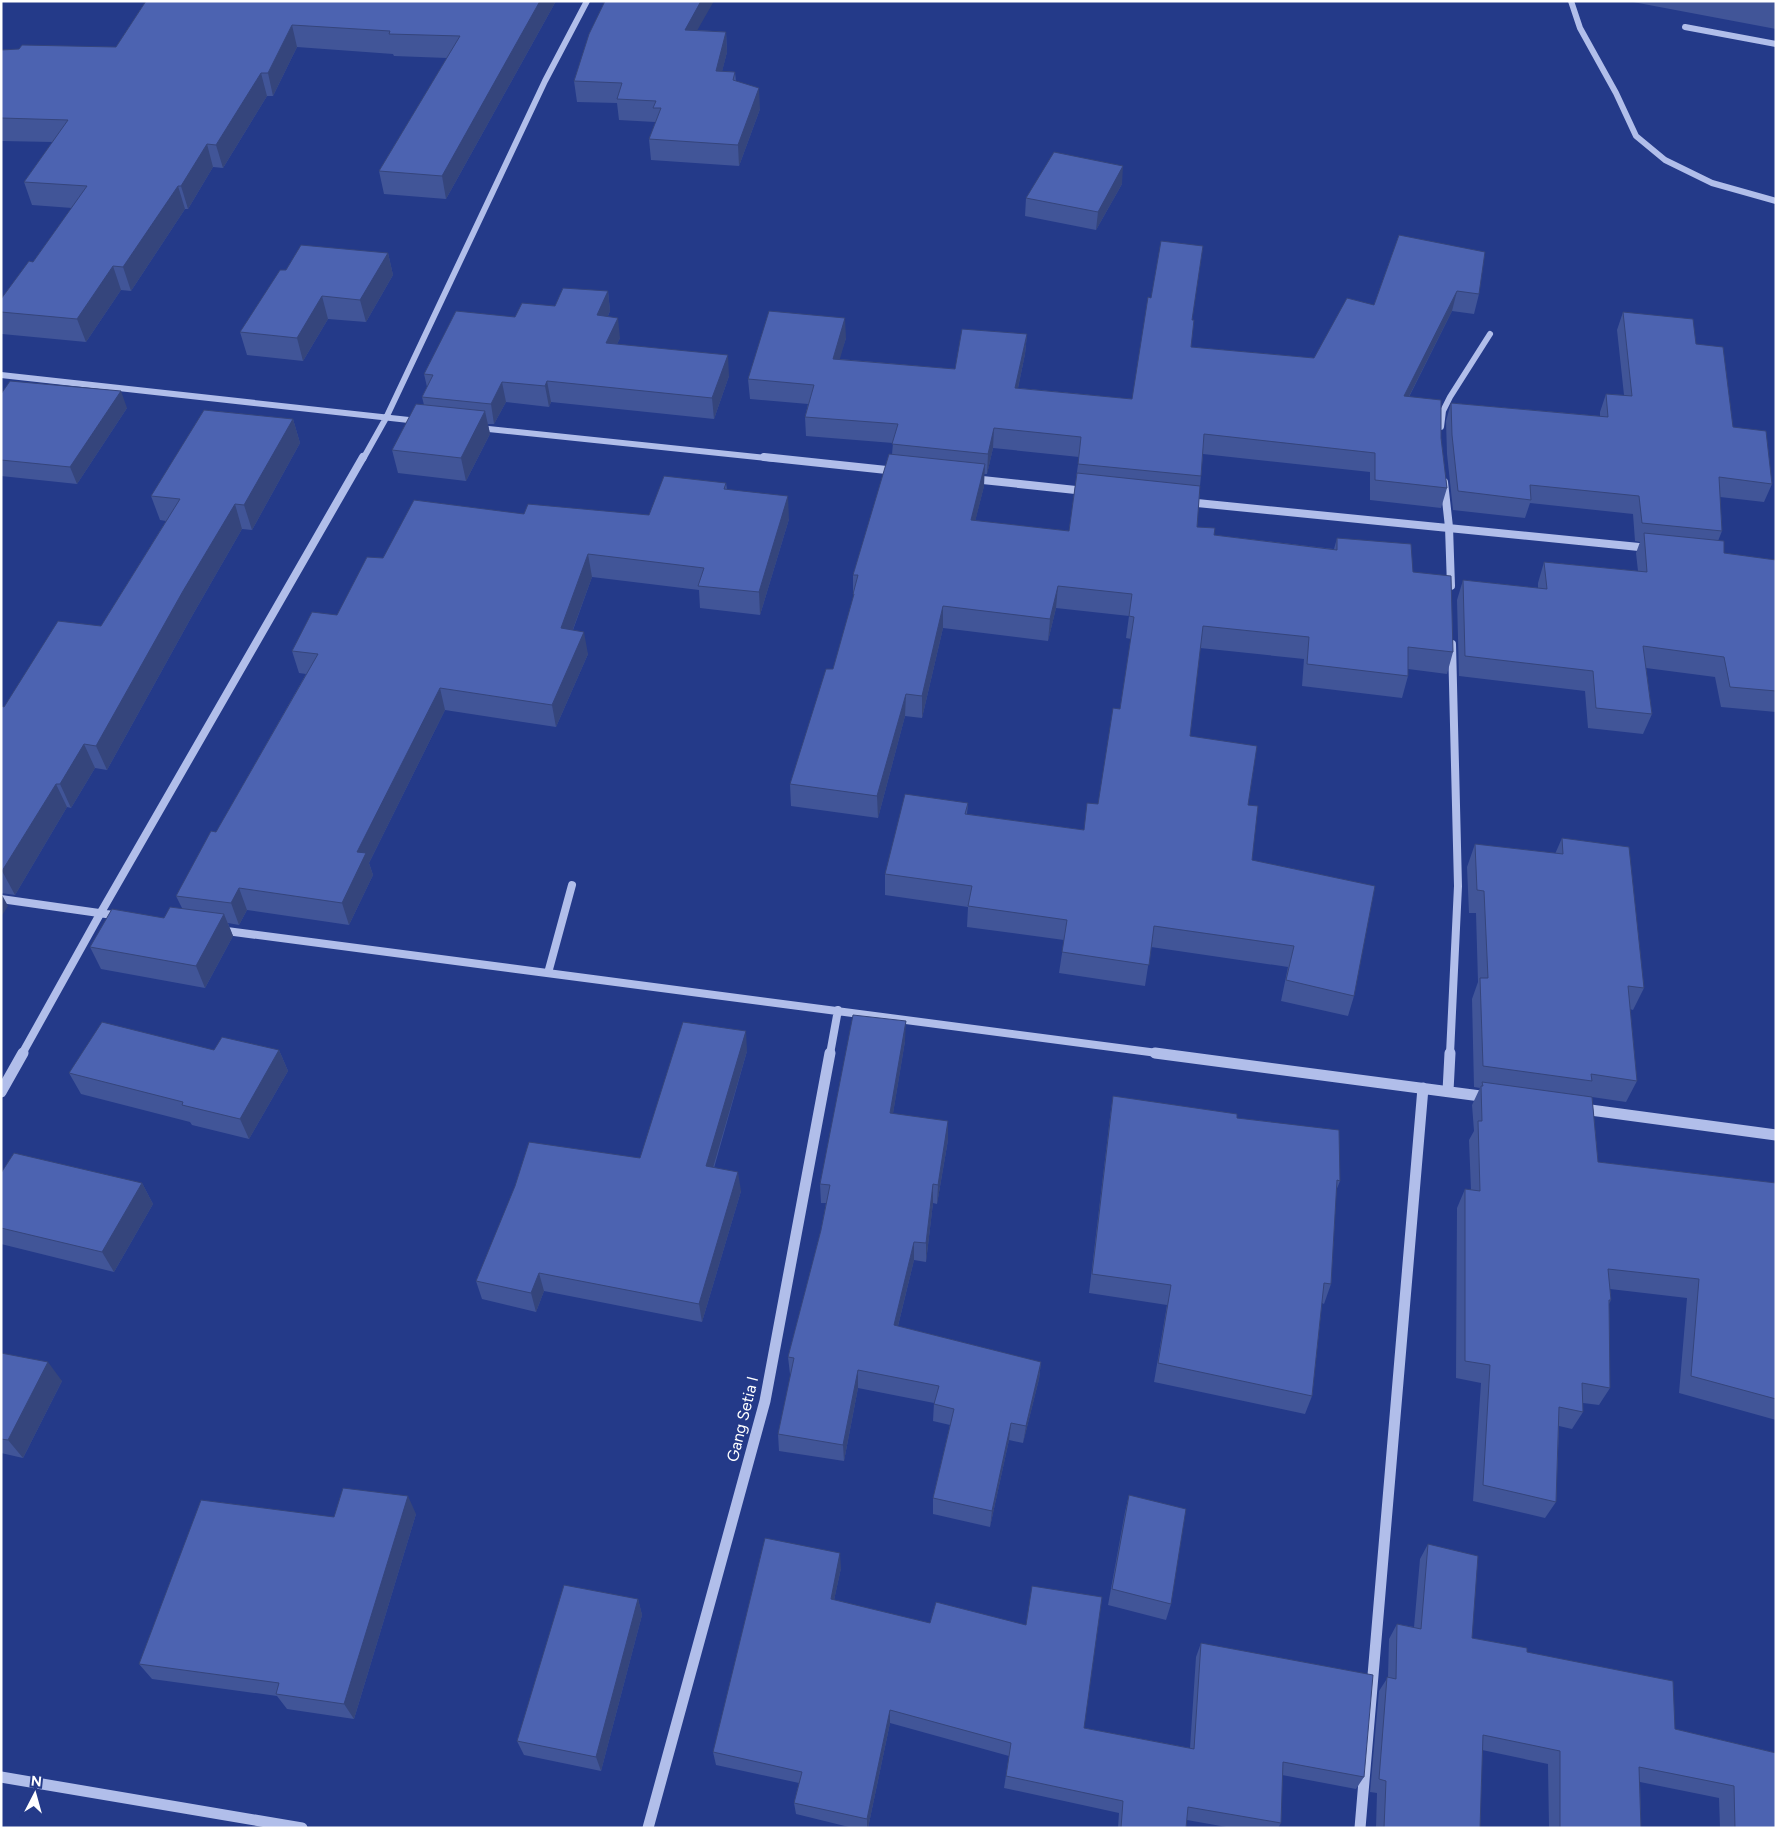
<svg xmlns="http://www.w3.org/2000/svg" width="1777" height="1829" font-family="Figtree,sans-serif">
  <rect width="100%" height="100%" fill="#243a89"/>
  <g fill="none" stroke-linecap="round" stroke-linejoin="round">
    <path stroke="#b1beea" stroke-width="6" d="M1571,1l9,27 36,65 20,43 29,24 47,23 64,18
      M1685,27l91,17
      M1,375l417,46
      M1441,427l2,-16 7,-14 40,-63
      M479,428l297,31
      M363,459l23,-41 159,-337 42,-80"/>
    <path stroke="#b1beea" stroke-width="8" d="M764,457l132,14
      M973,479l112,12
      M1444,482l5,45 2,59
      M1187,502l462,46
      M1,899l119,17
      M219,930l946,124
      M548,973l24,-88
      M22,1054l78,-140 263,-457
      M830,1054l8,-44
      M1450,1054l8,-168 -6,-242"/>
    <path stroke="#b1beea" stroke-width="11" d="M1155,1053l333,44
      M1448,1091l2,-38
      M1,1092l22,-39
      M1583,1109l193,26
      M1,1777l301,51
      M648,1828l117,-427 65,-348
      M1360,1828l63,-740"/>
  </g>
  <path fill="#415598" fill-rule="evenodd" d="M146,1h410l-110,198 -62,-5 -5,-23 68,-113 -53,-2 -1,-2 -96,-7 -24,49h-6l-44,72 -10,-1 -25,42h-3l-54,82 -10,-1 -35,52 -84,-8 -1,-1v-21l32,-50 39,-54 -40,-3 -8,-23 29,-40 -52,-1v-91l115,-3z
    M1633,1h143v28l-143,-27z
    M698,30l28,2 1,20 -5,19 13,1 1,9 24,28 -21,57 -88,-6 -2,-21 6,-15v-2l-36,-2 -2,-17 -40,-1 -3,-21z
    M1122,184l-26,46 -71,-14 1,-18z
    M1399,235l80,59 -5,20 -22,-3 -43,86 32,41 6,50 -6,20 -71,-8v-28l-167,-18 -3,32 -3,41 17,8 120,14 3,-11 76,34 40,80 -6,22 -39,-5v7l-6,22 -100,-12 2,-27 -104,-11 -10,88 58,69 4,55 102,136 -6,20 -67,-15 7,-34 -137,-20 -6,39 -86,-13 5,-33 -97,-13 1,-20 -83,-12v-21l83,-71 -1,11 117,16 14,-26 22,-95 11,-70 -5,-1 3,-22 -73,-8 -8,33 -105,-13 -21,90 -17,-2 -27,102 -87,-12 -1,-22 43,-115 20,-69v-25l39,-121 1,-11 -87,-7 -1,-19 3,-13 -58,-5 -2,-20 98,-41 -7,21 116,10 72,-35 -2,20 -7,34 114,11 60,-79 -1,27 123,11 60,-53zM993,448l86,9 -10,74 -94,-10 9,-35v-12h3z
    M388,253l5,22 -27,47 -38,-3 -25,42 -56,-6 -7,-23 46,-62z
    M608,291l2,20 -2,5 12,22 -3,6 112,32 -15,43 -163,-17 -2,5 -43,-5 -12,22h-6l2,10 -24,47 -68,-8 -6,-23 32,-45 -2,-8 5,-10 -3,-13 91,-57z
    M1623,312l73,32 37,83 39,57 -8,18 -44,-5 2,34 -4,10 6,12 52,7v152l-55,-5 -6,-30 -69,-9 6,46 -9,20 -55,-6 -3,-37 -126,-15 -2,-76 6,-20 75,8v-5l6,-21 94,9 -2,-18 4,-11 -5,-1 -2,-27 -103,-11 -5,15 -72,-8 -6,-56 -1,-33 5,-18 149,13v-4l6,-18 18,1 -7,-65z
    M1,394l126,14 -50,76 -76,-8z
    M293,419l7,24 -48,87 -10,-1 -50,87 -85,154 -12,-2 -24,40 -4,-1 -52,88 -14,-2v-187l3,1 97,-81 65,-105 -6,-1 -9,-24z
    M726,483l1,6 62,30 -29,96 -60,-7 -1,-18 -107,-13 -19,53 15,24 -32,73 -111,-17 -76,153 4,12 -24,50 -102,-15 -8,15 -11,-2 5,13 -28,52 -104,-19 -11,-22 74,-29 18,-10 -6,-12 40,-64 90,-158 -7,-1 -7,-22 45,-36 46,-57 141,-44 125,1z
    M1562,838l82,150 -11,22 -3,-1 7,72 -11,21 -34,-5 6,65 178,21v237l-97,-27 8,-95 -77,-9 1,11 -2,4 1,84 -11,17 -16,-2v9l-11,17 -13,-3 -3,76 -11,16 -72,-17 8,-118 -25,-5 1,-170 8,-19 6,1 -2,-50 5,-9 -2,-26 8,-17 -6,-1 -2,-88 6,-17 -2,-69h-7l-2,-46 8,-23 80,10z
    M905,1041l-12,72 55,27 -11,64 -4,-1 -7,59 -12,-2 -16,66 143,36 -2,17 -16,64 -14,-3 -19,87 -57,-13v-16l17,-73 -17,-4 1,-18 -76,-15 -14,73 -65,-10 -1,-17 13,-60h-1l-2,-17 33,-127 5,-27h-5l-1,-19z
    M214,1050h65l9,21 -39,68 -57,-14 -2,-3 -109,-28 -12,-21z
    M747,1051l-33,117 27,23 -39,131 -158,-31 -8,21 -54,-13 -6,-18 164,-123z
    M1113,1096l124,22 103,63 -4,10 -5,93 -7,20 -2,-1 -10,93 -7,18 -151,-32 13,-77 -78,-12 21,-176z
    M1,1173l141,10 11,21 -39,68 -113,-28z
    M1,1353l61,28 -39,77 -22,-5z
    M1129,1495l42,109 -5,16 -58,-15 17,-93z
    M416,1514l-62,205 -67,-10 -10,-13 -125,-17 -13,-15 195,-147z
    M1428,1544l44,94 55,14 148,77 101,24v75h-56l-1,-30 -79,-16 1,46h-92l-1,-64 -66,-14 -2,78h-104l1,-35 -7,-1 9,-101 9,-14 1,-38 8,-15 17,3 6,-68z
    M841,1568l-7,32 250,128 106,20 6,-91 5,-14 163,134 -8,12 -74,-14 -1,48 -3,5h-46l-45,-8 -1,8h-68l1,-15 -115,-25 5,-32 -119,-33 -22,105h-15l-57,-14 -2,-11 5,-20 -83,-18 -3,-13z
    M638,1599l4,16 -41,156 -77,-16 -7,-14z"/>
  <path fill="#35457c" d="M540,1h16l-110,198 -4,-23z
    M701,1h13l-28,49 -1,-20z
    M292,25l5,22 -24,49 -5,-23z
    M726,32l1,20 -10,40 -1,-21z
    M261,73l6,23 -44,72 -7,-23z
    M759,88l1,21 -21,57 -1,-21z
    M207,144l6,23 -25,42 -7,-23z
    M1123,166l-1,18 -26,46 2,-18z
    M178,186l7,23 -54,82 -8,-24z
    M388,253l5,22 -27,47 -6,-22z
    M113,266l8,24 -35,52 -9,-23z
    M608,291l2,20 -11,25 -2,-21z
    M1457,291l-5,20 -53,105 5,-20z
    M322,296l6,23 -25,42 -6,-23z
    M618,318l2,20 -12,25 -2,-20z
    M845,318l1,20 -12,41 -1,-20z
    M1027,334l-2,20 -11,53 1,-19z
    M728,355l1,21 -15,43 -2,-21z
    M547,381l4,21 -2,5 -4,-21z
    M502,382l4,20 -12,22 -3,-20z
    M121,391l6,17 -50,76 -7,-17z
    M485,411l5,23 -24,47 -5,-23z
    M293,419l7,24 -48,87 -8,-25z
    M994,428l-1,20 -6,26 1,-20z
    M985,464l-1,22 -14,56 1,-22z
    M788,496l1,23 -29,96 -1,-23z
    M235,504l7,25 -50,87 -85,154 -11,-24 87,-155z
    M588,554l4,23 -27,74 -4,-23z
    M1058,586l-2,22 -8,33 2,-22z
    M943,606v22l-21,90v-22z
    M584,632l4,22 -32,73 -4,-22z
    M440,688l5,22 -76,153 4,12 -24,50 -7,-22 15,-51z
    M906,694l-1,22 -27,102 -1,-22z
    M84,744l11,24 -24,40 -11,-24z
    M56,784l11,23 -52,88 -13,-24z
    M239,888l8,22 -8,15 -8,-22z
    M1,893l7,13 -7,11z
    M224,914l9,22 -28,52 -9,-22z
    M906,1021l-1,20 -15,91v-19z
    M746,1031l1,20 -39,134 -2,-19z
    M279,1050l9,21 -39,68 -9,-20z
    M948,1121v19l-11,64 1,-19z
    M738,1172l3,19 -39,131 -3,-18z
    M142,1183l11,21 -39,68 -12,-20z
    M933,1184v19l-7,59v-19z
    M914,1242v18l-20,82v-17z
    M539,1273l5,18 -8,21 -5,-19z
    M48,1362l14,19 -39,77 -15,-18z
    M1041,1362l-2,17 -16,64 3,-17z
    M858,1370v18l-14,73 -1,-16z
    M1011,1423l-2,17 -19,87 2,-16z
    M408,1496l8,18 -62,205 -10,-15z
    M840,1553l1,15 -10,46v-15z
    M638,1599l4,16 -41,156 -5,-14z
    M890,1710v13l-22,105h-1v-9z"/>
  <path fill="#4c63b1" stroke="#35457c" d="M146,1h394l-98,175 -63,-5 81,-135 -71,-2 1,-3 -98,-6 -24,48h-7l-45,72 -9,-1 -26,42h-3l-55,81 -10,-1 -36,53 -76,-7v-13l28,-38 4,1 54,-76 -63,-4 44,-62 -67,-2v-68l18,-1 3,-4 94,2z
    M605,1h96l-16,29 41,2 -10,39 19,1 -2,8 26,8 -21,57 -89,-6 12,-31h-8l3,-7 -39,-2 5,-16 -48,-2 15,-47z
    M1054,152l69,14 -25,46 -72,-14z
    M1399,235l86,17 -6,42 -22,-3 -53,105 37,4v38l6,50 -72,-8v-27l-171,-19 -3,42 -123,-12 3,-27 -87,-9 -6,26 -96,-10 6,-20 -93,-7 9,-32 -66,-6 21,-68 76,7 -12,41 122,10 7,-40 65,5 -12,54 117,11 16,-102 3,1 10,-57 42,5 -11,74h2l-3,27 123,11 33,-60 27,7z
    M301,245l87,8 -28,47 -38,-4 -25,42 -57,-6 40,-62h6z
    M563,288l45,3 -11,24 21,3 -12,25 122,12 -16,43 -165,-17 -2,5 -43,-4 -11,22 -69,-7 11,-22 -9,-1 32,-63 59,6 7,-14 33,3z
    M1623,312l70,7 3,25 27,3 10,80 33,4 6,53 -53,-7 3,54 -80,-8 -3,-27 -109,-11 1,15 -73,-9 -6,-56 -1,-32 157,14 -2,-23 26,2z
    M10,381l111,10 -51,76 -69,-7v-66z
    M416,404l69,7 -24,47 -69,-8z
    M204,410l89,9 -49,86 -9,-1 -52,87 -87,155 -12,-2 -24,40h-4l-54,87h-1v-165l3,1 54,-86 43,5 79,-127 -29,-3z
    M889,454l96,10 -14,56 98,11 8,-58 123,13 -3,41 18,1 -1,7 123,15v-12l74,6 2,28 38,4 2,76 -45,-5v29l-101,-12 2,-27 -106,-11 -13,110 67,10 -9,59 10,1 -6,54 123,26 -21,110 -68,-16 8,-34 -140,-20 -5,39 -87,-13 5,-32 -99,-14 4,-20 -87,-12 20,-80 63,9 -3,11 119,16 3,-27 11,1 15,-96 7,1 14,-92 -5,-1 3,-22 -74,-8 -8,33 -107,-13 -21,90 -16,-2 -29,102 -87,-12 36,-115h7l21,-75h-1l5,-19h-5z
    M664,476l62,7 -2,6 64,7 -29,96 -61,-6 6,-18 -116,-14 -27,74 23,4 -32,73 -112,-17 -83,164 9,1 -24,50 -103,-15 -8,15 -55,-7 35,-65 5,1 102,-178 -26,-3 20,-39 25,3 30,-58 16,1 31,-58 110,14 4,-10 121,11z
    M1644,533l80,8v12l52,7v131l-46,-4 -6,-30 -81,-11 9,68 -56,-6 -3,-37 -128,-15 -2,-76 84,9 -3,-27 103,10z
    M1562,838l67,9 15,141 -16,-2 9,95 -46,-7 1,7 -109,-15 -3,-88h8l-4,-87 -7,-1 -2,-46 88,10z
    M170,907l54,7 -28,52 -106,-19 22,-38 52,9z
    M853,1015l53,6 -16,92 58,8 -10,64 -5,-1 -7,59 -12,-1 -20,83 147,37 -15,64 -15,-3 -19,88 -59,-13 21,-89 -20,-5 5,-18 -81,-16 -15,75 -65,-11 16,-76 -6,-1 33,-127 9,-45 -10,-1z
    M102,1022l112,28 8,-13 57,13 -39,69 -58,-14 1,-3 -114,-29z
    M683,1022l63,9 -40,135 32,6 -39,132 -160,-31 -8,20 -55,-12 39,-95 14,-44 111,16z
    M1482,1082l110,15 6,65 178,21v216l-85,-23 8,-97 -91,-10 3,31h-2l1,88 -28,-5 1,29 -24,-5 -3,95 -73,-17 7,-120 -25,-4v-172l15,2 -2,-70h4l-1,-35h2z
    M1113,1096l124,18v4l102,12 1,51 -3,-1 -6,104 -7,-1 -12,113 -154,-33 13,-78 -79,-11z
    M14,1153l128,30 -40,69 -101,-24v-55z
    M1,1353l47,9 -40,78 -7,-1z
    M343,1488l65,8 -64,208 -68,-10 3,-11 -140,-19 62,-164 133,17z
    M1129,1495l57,14 -15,95 -59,-15z
    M765,1538l75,15 -9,46 99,24 6,-21 90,23 6,-39 70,11 -18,131 110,21 7,-106 172,32 -9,102 -81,-15 -2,61 -93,-16 -2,21h-65l2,-27 -117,-25 5,-33 -121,-33 -23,109 -73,-16 8,-31 -89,-20z
    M1428,1544l50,12 -6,82 55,10v4l146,29 2,48 101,24v75h-41l-1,-42 -95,-19 2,61h-81v-77l-77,-16 -3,93h-96l2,-47 -7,-2 8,-102 9,2 1,-55 24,5z
    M564,1585l74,14 -42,158 -79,-16z"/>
  <g text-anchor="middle" stroke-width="4" stroke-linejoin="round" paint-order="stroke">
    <g font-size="16" fill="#fff" stroke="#243a89">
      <text transform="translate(742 1419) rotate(-76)" y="6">Gang Setia I</text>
    </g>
  </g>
  <rect width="1777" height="1829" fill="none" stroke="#ffffff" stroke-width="5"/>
  <g transform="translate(35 1794) rotate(6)" stroke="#243a89" stroke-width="4" paint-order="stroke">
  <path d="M0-4L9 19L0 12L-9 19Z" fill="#ffffff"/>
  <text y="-8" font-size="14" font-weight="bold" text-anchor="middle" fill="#ffffff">N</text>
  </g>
</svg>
